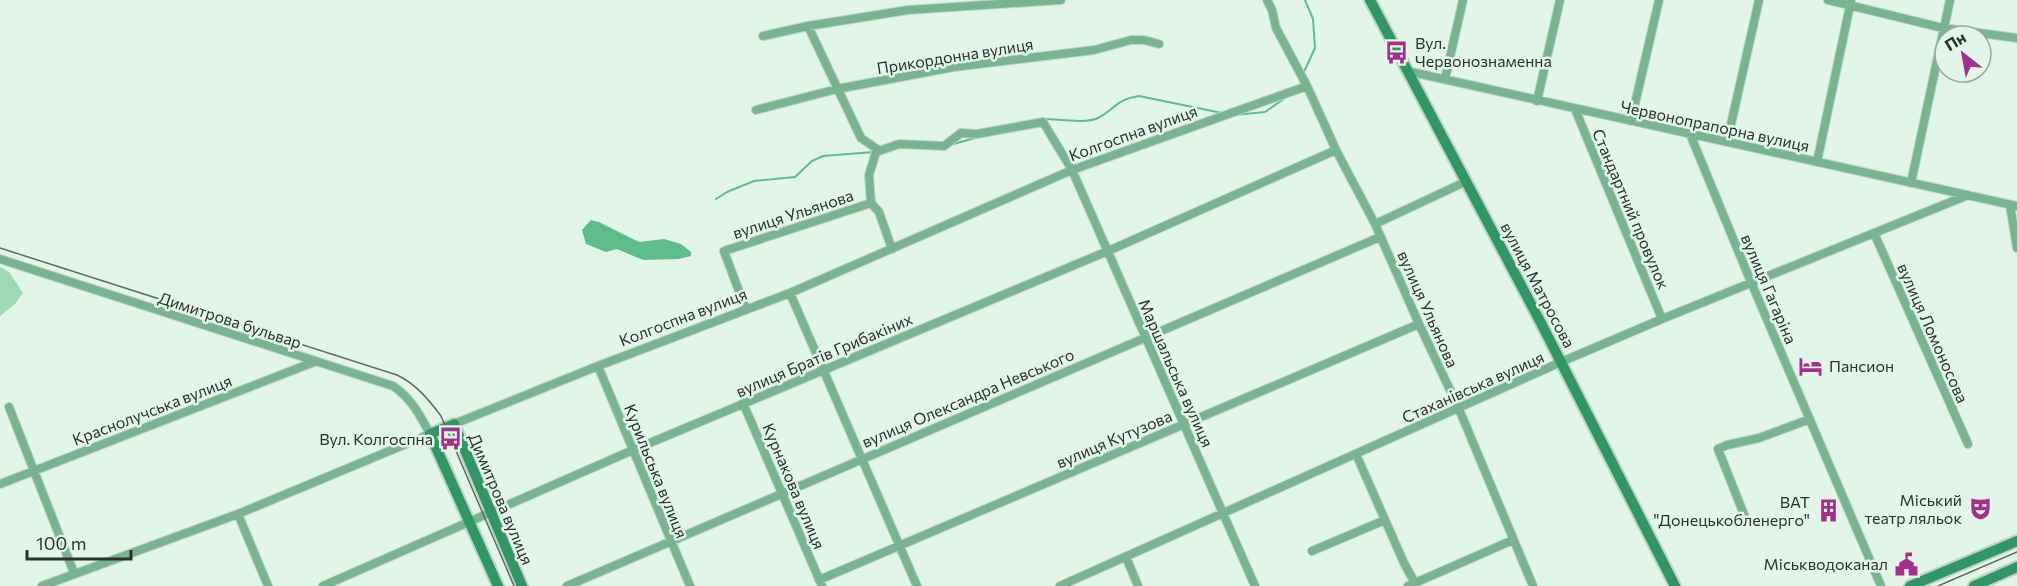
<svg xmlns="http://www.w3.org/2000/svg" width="2017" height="586" font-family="Commissioner,sans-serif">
  <rect width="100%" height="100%" fill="#e2f5e9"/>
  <path fill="#9ed9b6" d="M0,267l9,5 14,21 -8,11 -15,12z"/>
  <path fill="#5ebd8a" d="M591,220l8,2 40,20 25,-3 17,5 10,8v4l-12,3 -36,1 -26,-11 -11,3 -20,-8 -4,-14z"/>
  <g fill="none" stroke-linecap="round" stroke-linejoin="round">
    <path stroke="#5ebd8a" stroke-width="2" d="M1303,74l12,-26 -2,-29 -8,-19
      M1234,115l31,-3 23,-16
      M1045,119c13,0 41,5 53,-1 18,-9 16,-18 41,-22l83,17
      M950,145l32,-9
      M716,199l11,-7 27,-11 41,-4 17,-16 11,-5 51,-4"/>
    <defs>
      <path id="street" d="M1267,0l5,10 4,18 31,58
        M1828,0l115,28 74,10
        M808,26l53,112 16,11 -8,26 2,28
        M763,36l45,-10 100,-16 153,-10
        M1407,71l610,135
        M1445,79l18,-79
        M1537,101l23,-101
        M1575,109l87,210
        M756,110l81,-21 117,-22 140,-17 37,-10h13l15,4
        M1631,121l28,-121
        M1690,134l61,148 130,304
        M1727,142l32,-142
        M876,152l23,-8 45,2 17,-13 16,1 66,-12 29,48 183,416
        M1817,162l34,-161
        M1911,183l39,-183
        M871,203l8,9 13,37
        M2010,205l7,43
        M1375,224l92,-43
        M1874,233l94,211
        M0,259l393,127c18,12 27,29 37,48l-192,80 -196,72
        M790,293l127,293
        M746,310l-22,-59 147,-48
        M598,366l92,220
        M743,403l79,183
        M9,407l65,166
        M454,424l144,-58 192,-73 282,-123 235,-84 29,64 39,74 44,100 40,85 74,177
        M1356,454l48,109 11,20
        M0,484l314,-122
        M238,514l30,72
        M1745,517l-27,-68 9,-4 32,-7 51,-19
        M1312,551l73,-31
        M1126,557l12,29
        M819,580l600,-256
        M323,586l310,-136 475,-199 228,-101
        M567,586l813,-349
        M1060,586l501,-224 101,-43 306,-124
        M1408,586l105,-46"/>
      <path id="secondary" d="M1370,0l171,323 134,263
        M498,586l-68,-152 24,-10 68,162
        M1910,586l107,-45
        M1974,586l43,-19"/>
    </defs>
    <use href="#street" stroke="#c1d2c7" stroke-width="10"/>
    <use href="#secondary" stroke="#c1d2c7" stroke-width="14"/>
    <use href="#street" stroke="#79b491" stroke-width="8"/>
    <use href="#secondary" stroke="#2f9664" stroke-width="10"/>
    <path stroke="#606a64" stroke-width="1.5" d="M0,248l397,127c19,9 32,25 44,41l73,170
      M1938,586l79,-34"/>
  </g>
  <defs>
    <symbol id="bus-bare" viewBox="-9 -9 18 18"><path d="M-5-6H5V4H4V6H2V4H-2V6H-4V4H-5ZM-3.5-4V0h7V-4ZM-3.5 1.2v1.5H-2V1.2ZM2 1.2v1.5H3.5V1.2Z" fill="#a3308a" stroke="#e2f5e9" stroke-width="2.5" paint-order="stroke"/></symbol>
    <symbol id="hotel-bare" viewBox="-9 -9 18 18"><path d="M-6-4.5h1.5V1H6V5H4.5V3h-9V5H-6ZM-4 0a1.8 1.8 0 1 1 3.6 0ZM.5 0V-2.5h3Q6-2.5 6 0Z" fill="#a3308a" stroke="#e2f5e9" stroke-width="2.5" paint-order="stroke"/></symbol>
    <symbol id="theatre-bare" viewBox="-9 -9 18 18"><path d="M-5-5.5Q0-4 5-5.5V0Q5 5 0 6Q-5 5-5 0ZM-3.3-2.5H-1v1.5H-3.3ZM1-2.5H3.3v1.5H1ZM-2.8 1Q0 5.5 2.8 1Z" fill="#a3308a" stroke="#e2f5e9" stroke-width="2.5" paint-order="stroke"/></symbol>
    <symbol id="building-bare" viewBox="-9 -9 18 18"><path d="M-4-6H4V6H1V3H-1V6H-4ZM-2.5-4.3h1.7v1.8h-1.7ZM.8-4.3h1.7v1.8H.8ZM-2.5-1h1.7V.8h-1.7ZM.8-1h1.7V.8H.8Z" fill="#a3308a" stroke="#e2f5e9" stroke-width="2.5" paint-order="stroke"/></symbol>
    <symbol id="civic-bare" viewBox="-9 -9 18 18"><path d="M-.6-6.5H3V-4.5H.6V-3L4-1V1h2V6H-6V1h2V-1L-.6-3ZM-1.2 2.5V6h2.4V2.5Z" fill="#a3308a" stroke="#e2f5e9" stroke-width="2.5" paint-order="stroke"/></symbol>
  </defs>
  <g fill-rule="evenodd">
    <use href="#bus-bare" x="1380" y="36" width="33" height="33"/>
    <use href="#hotel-bare" x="1794" y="350" width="33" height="33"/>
    <use href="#bus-bare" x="434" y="422" width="33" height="33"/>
    <use href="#theatre-bare" x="1964" y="492" width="33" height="33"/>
    <use href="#building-bare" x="1812" y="494" width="33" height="33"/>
    <use href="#civic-bare" x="1890" y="548" width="33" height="33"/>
  </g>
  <g text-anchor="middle" stroke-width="5" stroke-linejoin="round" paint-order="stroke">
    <g font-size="16" fill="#2b322e" stroke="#e2f5e9" text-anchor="end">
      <text x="1415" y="49" text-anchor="start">Вул.<tspan x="1415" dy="18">Червонознаменна</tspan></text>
      <text x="1829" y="372" text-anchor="start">Пансион</text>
      <text x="433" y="445">Вул. Колгоспна</text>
      <text x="1962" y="506">Міський<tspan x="1962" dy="18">театр ляльок</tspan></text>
      <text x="1810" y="508">ВАТ<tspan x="1810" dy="18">"Донецькобленерго"</tspan></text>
      <text x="1888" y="570">Міськводоканал</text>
    </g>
    <g font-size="16" fill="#2b322e" stroke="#e2f5e9">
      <text transform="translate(955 56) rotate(-9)" y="6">Прикордонна вулиця</text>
      <text transform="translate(1715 126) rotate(12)" y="6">Червонопрапорна вулиця</text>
      <text transform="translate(1133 133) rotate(-20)" y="6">Колгоспна вулиця</text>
      <text transform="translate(1631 209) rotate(67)" y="6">Стандартний провулок</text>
      <text transform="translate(793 214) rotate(-18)" y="6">вулиця Ульянова</text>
      <text transform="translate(1538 285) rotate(62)" y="6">вулиця Матросова</text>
      <text transform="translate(1769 289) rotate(67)" y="6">вулиця Гагаріна</text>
      <text transform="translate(1428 309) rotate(66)" y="6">вулиця Ульянова</text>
      <text transform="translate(683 317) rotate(-21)" y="6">Колгоспна вулиця</text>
      <text transform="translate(230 320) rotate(18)" y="6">Димитрова бульвар</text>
      <text transform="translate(1933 333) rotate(66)" y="6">вулиця Ломоносова</text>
      <text transform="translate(824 355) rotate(-23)" y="6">вулиця Братів Грибакіних</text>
      <text transform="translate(1176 373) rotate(66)" y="6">Маршальська вулиця</text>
      <text transform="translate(1473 387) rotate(-24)" y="6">Стаханівська вулиця</text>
      <text transform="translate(968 398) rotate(-23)" y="6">вулиця Олександра Невського</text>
      <text transform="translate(152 410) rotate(-21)" y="6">Краснолучська вулиця</text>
      <text transform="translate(1114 439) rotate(-23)" y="6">вулиця Кутузова</text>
      <text transform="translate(656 471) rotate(68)" y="6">Курильська вулиця</text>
      <text transform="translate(794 486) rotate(67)" y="6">Курнакова вулиця</text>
      <text transform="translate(501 499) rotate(67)" y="6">Димитрова вулиця</text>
    </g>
  </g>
  <g transform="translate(1963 54) rotate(329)"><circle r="28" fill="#e2f5e9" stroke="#99a79e" stroke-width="1.5"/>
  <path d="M0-4.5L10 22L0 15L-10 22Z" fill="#a3308a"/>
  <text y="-9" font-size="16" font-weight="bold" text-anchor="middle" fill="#2b322e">Пн</text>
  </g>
  <path d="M27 550v9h104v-9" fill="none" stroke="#2b322e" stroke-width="3"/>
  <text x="36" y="550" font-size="18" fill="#2b322e" stroke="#e2f5e9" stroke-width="4.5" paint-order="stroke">100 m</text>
</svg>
